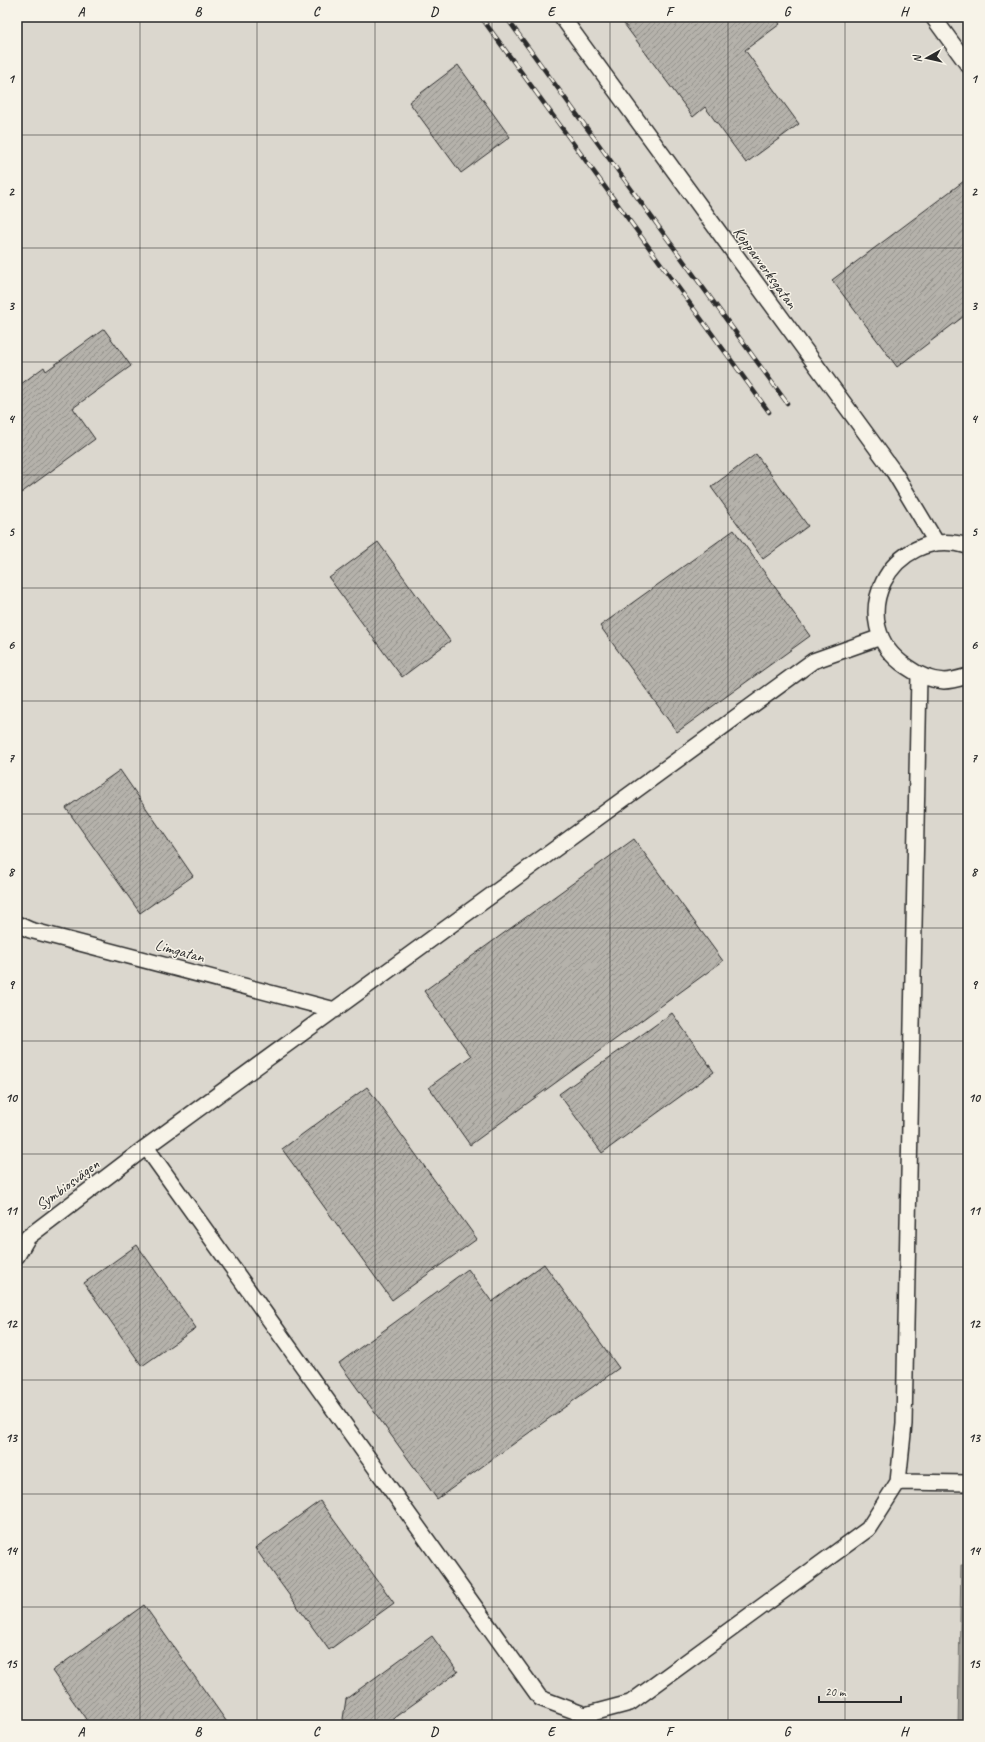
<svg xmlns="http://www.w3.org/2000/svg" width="985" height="1742" font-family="Caveat,sans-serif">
  <defs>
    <pattern id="water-ripples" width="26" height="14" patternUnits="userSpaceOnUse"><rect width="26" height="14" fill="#a29f98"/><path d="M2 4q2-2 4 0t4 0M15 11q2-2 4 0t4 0" fill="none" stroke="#84827c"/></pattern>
    <pattern id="building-hatch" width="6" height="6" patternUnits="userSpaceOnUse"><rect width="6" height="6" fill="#b5b2ab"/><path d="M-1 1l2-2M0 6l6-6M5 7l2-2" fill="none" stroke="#93918b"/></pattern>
  </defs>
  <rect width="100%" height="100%" fill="#ebe7dd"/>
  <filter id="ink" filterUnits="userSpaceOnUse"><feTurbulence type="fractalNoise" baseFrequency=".025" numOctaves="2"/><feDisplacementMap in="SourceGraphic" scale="8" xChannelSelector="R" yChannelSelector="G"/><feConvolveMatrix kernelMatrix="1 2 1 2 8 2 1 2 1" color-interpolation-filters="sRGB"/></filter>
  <g filter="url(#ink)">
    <path fill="#dbd7ce" d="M17,17h951v1708h-951z"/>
    <path fill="url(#water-ripples)" stroke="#72716c" d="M961,1565h7v160h-10z"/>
    <path fill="url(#building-hatch)" stroke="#2b2b2b" d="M619,17h156l5,7 -35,26 54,74 -53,39 -41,-56 -12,10z
      M458,65l52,72 -49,36 -52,-71z
      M968,178v135l-71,54 -65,-87z
      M104,329l27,37 -58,42 22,31 -78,57v-109l27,-20 2,4z
      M756,454l52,72 -45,33 -52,-72z
      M734,530l76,106 -133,96 -77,-106z
      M378,542l72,99 -48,36 -73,-99z
      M120,770l73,106 -53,37 -74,-105z
      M634,839l89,122 -253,184 -41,-58 42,-31 -47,-65z
      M672,1013l42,59 -112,81 -43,-59z
      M367,1087l110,152 -85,61 -110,-151z
      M137,1245l59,83 -54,38 -58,-83z
      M544,1264l75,104 -182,131 -98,-136 129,-94 24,33z
      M320,1501l74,102 -65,47 -74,-102z
      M144,1605l85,120h-139l-38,-54z
      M432,1636l26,36 -74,53h-37l-4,-6 3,-20z"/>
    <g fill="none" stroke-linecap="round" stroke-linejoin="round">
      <defs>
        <path id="lane" d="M562,17l332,455 42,70
          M933,17l35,48
          M968,546c-78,-23 -127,78 -61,121 11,8 23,13 37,14 7,0 17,-3 24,-5
          M881,637l-68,24 -667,486 394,551 45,17 45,-12 238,-174 30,-47 6,-58 15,-748
          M17,924l13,6 305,80
          M17,1256l11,-19 118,-90
          M898,1482l70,1"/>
      </defs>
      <use href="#lane" stroke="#2b2b2b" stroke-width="18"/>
      <use href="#lane" stroke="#f7f3e8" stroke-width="15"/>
      <defs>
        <path id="rail" d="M481,17l288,395
          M506,17l281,386
          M17,309l2,3"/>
      </defs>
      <use href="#rail" stroke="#2b2b2b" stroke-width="4.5"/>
      <use href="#rail" stroke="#f7f3e8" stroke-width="3" stroke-dasharray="9" stroke-linecap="butt"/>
    </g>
  </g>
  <path fill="none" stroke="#2b2b2b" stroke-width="1" stroke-opacity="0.55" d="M140,17v1708M257,17v1708M375,17v1708M492,17v1708M610,17v1708M728,17v1708M845,17v1708M17,135h951M17,248h951M17,362h951M17,475h951M17,588h951M17,701h951M17,814h951M17,928h951M17,1041h951M17,1154h951M17,1267h951M17,1380h951M17,1494h951M17,1607h951"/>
  <g text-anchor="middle" stroke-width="3" stroke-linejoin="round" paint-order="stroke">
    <g font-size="16" fill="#2b2b2b" stroke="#f7f3e8">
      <text transform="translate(766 267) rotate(54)" y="6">Kopparverksgatan</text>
      <text transform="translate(180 950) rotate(15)" y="6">Limgatan</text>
      <text transform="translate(67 1184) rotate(-37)" y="6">Symbiosvägen</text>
    </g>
  </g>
  <rect width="985" height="1742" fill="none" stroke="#f7f3e8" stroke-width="44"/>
  <g transform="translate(927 58) rotate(262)" stroke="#f7f3e8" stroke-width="3" paint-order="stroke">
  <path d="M0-3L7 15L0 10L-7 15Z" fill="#2b2b2b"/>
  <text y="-6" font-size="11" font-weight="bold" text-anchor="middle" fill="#2b2b2b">N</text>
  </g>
  <path d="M819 1696v6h82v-6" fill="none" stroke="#2b2b2b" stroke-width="2"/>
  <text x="825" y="1696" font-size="12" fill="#2b2b2b" stroke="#f7f3e8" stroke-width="3" paint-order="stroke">20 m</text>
  <rect x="22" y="22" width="941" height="1698" fill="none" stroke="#2b2b2b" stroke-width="1.5"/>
  <g font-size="13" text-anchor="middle" font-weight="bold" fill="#2b2b2b">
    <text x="81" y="16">A</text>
    <text x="198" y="16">B</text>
    <text x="316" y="16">C</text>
    <text x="434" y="16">D</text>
    <text x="551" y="16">E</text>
    <text x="669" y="16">F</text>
    <text x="787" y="16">G</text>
    <text x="904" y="16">H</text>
    <text x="11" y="83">1</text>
    <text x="974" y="83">1</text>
    <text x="11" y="196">2</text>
    <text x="974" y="196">2</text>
    <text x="11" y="310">3</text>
    <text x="974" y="310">3</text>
    <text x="11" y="423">4</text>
    <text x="974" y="423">4</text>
    <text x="11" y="536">5</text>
    <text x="974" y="536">5</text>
    <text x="11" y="649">6</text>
    <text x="974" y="649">6</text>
    <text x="11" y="762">7</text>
    <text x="974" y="762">7</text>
    <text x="11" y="876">8</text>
    <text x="974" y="876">8</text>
    <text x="11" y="989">9</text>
    <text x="974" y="989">9</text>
    <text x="11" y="1102">10</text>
    <text x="974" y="1102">10</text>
    <text x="11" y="1215">11</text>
    <text x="974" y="1215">11</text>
    <text x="11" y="1328">12</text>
    <text x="974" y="1328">12</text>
    <text x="11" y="1442">13</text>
    <text x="974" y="1442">13</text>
    <text x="11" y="1555">14</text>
    <text x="974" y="1555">14</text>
    <text x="11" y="1668">15</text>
    <text x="974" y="1668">15</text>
    <text x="81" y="1736">A</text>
    <text x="198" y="1736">B</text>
    <text x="316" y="1736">C</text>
    <text x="434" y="1736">D</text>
    <text x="551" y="1736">E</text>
    <text x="669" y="1736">F</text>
    <text x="787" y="1736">G</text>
    <text x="904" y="1736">H</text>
  </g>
</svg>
